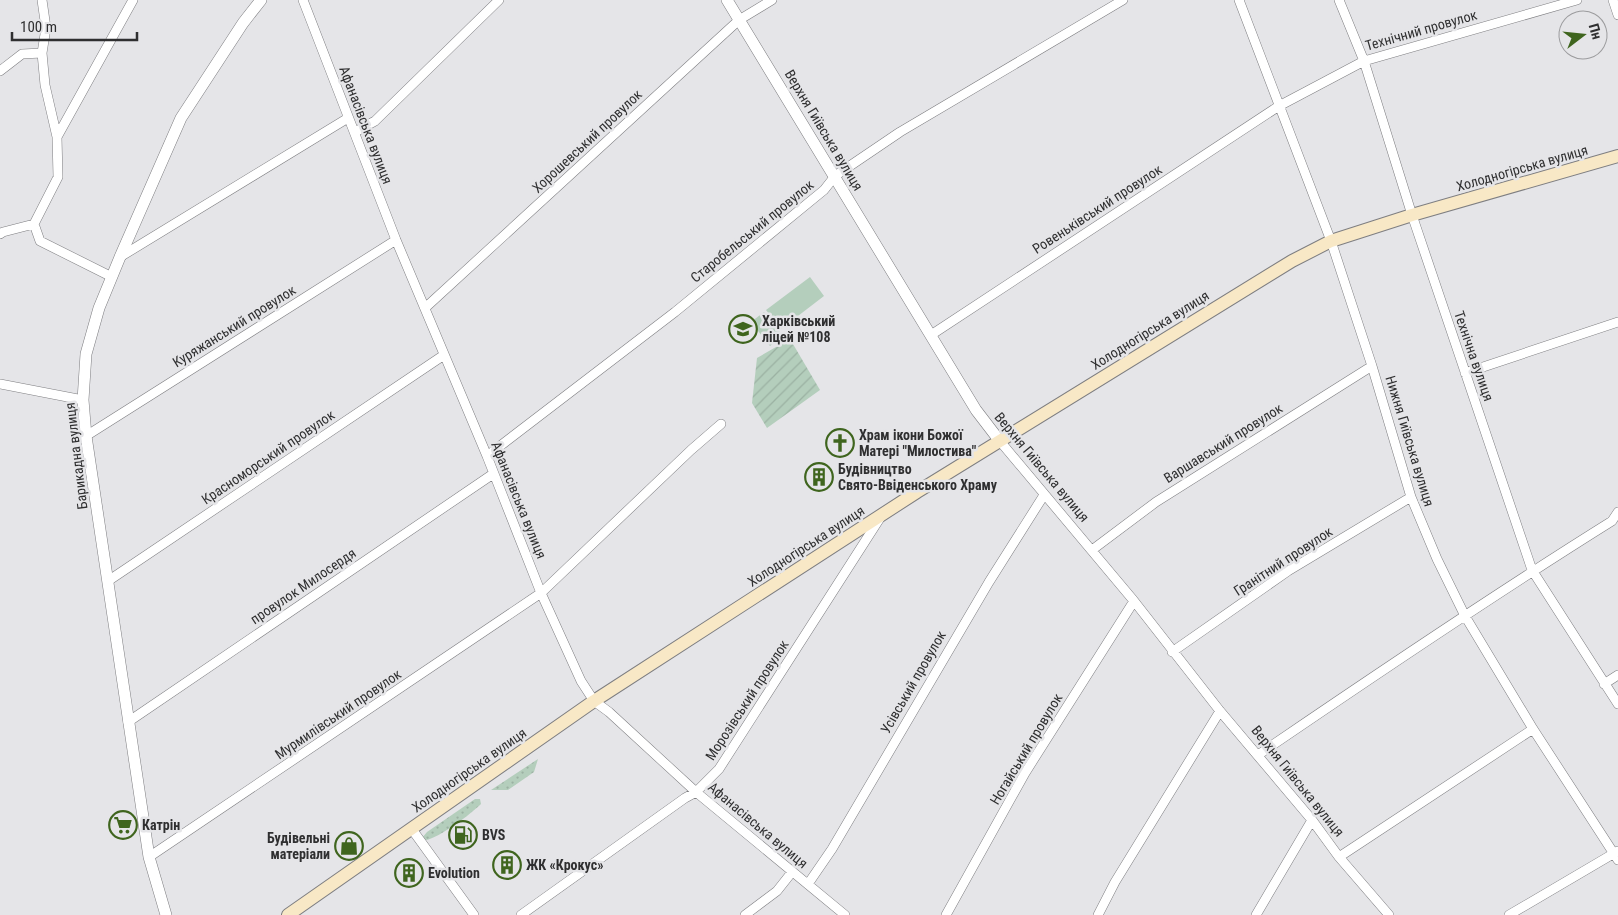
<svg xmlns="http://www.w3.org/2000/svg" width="1618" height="915" font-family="'Roboto Condensed',sans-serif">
  <defs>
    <pattern id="grass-dots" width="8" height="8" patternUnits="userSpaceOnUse" patternTransform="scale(1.25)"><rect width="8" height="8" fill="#b4cebc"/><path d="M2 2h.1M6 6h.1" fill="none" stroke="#9bb1a2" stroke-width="1.8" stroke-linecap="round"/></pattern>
    <pattern id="garden-furrows" width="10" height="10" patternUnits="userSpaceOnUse" patternTransform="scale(1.25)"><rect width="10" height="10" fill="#b4cebc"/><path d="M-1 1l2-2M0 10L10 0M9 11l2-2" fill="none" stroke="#9bb1a2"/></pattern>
  </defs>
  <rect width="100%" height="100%" fill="#e5e5e8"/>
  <path fill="url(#grass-dots)" d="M538,759l-4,13 -26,18h-17z
    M475,799h5l1,5c-10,10 -42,34 -55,36l-4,-2 5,-6z"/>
  <path fill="url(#garden-furrows)" d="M790,339l30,51 -53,38 -15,-25 5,-45z"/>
  <path fill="#b4cebc" d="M810,277l14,19 -43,33 -15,-19z
    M764,312l19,24 -13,10 -19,-24z"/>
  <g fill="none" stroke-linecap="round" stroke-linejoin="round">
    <defs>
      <path id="minor" d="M42,0l4,28 -4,25 3,32 12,52
        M303,0l93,240 91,216 54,137 40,88 13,20 15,11 87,80 149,123
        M1239,0l92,241 41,125 39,131 26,62 28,57 68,113 85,131
        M1339,0l25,61 48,154 120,355 86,134
        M1613,0l5,15
        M0,71l22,-17 20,-1
        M355,132l20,-11 124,-121
        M34,224l6,17 72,36
        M0,234l3,-2 31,-8 24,-47 -1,-40 76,-137
        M120,257l228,-139
        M425,308l314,-288 33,-20
        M931,335l348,-229 85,-45 213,-61
        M1465,373l153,-51
        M0,384l83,16
        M86,436l310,-196
        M999,440l135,161 86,110 92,109 27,37 50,58
        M487,456l188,-144 149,-122 11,-14 65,-44 223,-132
        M1092,550l64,-48 216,-136
        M108,581l336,-226
        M1172,652l116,-81 123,-74
        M1604,684l14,-9
        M128,722l365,-248
        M1258,755c117,-80 234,-159 354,-234l6,-9
        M411,828l63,87
        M149,857l392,-264 150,-143 30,-26
        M1339,857l194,-128
        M808,884l24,-35 157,-267 55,-87
        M521,915l164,-117 11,-6 23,-23 161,-251
        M745,915l32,-24 15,-19
        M946,915l79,-142 109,-172
        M1098,915l17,-33 105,-171
        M1256,915l56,-95
        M1509,915l109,-64"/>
      <path id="tertiary" d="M727,0l249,410 23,30
        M166,915l-17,-58 -63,-421 -3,-36 3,-46 13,-46 21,-51 61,-139 62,-95 18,-23"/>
      <path id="secondary" d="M288,915l306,-214 323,-209 375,-231 39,-20 81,-26 206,-59"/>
    </defs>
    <use href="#minor" stroke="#7e7e81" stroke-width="10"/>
    <use href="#tertiary" stroke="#7e7e81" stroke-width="12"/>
    <use href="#secondary" stroke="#7e7e81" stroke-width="14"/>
    <use href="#minor" stroke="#fff" stroke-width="9"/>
    <use href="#tertiary" stroke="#fff" stroke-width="11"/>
    <use href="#secondary" stroke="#f8e8c6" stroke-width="12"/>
  </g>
  <defs>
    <symbol id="school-ring" viewBox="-11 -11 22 22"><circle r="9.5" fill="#e5e5e8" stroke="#3f651e" stroke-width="1.5"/><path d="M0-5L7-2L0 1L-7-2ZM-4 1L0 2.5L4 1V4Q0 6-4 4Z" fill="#3f651e"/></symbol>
    <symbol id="church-ring" viewBox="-11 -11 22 22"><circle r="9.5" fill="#e5e5e8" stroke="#3f651e" stroke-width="1.5"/><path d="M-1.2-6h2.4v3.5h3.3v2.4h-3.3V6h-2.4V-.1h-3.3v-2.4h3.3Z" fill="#3f651e"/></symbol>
    <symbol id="building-ring" viewBox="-11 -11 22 22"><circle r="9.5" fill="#e5e5e8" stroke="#3f651e" stroke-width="1.5"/><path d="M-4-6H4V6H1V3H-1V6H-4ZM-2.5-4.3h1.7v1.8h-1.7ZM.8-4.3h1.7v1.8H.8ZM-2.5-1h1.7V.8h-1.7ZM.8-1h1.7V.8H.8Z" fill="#3f651e"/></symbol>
    <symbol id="supermarket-ring" viewBox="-11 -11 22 22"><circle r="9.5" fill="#e5e5e8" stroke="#3f651e" stroke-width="1.5"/><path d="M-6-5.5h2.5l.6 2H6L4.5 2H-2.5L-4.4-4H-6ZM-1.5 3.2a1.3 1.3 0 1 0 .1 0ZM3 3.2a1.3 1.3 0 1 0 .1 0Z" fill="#3f651e"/></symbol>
    <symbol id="fuel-ring" viewBox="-11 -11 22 22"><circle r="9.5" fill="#e5e5e8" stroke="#3f651e" stroke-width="1.5"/><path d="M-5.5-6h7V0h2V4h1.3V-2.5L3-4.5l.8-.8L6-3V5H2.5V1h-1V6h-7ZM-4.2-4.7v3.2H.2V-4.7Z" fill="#3f651e"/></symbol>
    <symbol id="shop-ring" viewBox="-11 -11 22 22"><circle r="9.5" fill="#e5e5e8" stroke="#3f651e" stroke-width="1.5"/><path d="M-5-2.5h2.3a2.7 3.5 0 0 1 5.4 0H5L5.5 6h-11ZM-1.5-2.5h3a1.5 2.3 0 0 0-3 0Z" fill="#3f651e"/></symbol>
  </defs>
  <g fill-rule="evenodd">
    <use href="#school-ring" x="727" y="313" width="32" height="32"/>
    <use href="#church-ring" x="824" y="427" width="32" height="32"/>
    <use href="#building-ring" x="803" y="461" width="32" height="32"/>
    <use href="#supermarket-ring" x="107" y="809" width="32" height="32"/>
    <use href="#fuel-ring" x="447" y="819" width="32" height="32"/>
    <use href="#shop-ring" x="333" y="830" width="32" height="32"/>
    <use href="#building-ring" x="491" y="849" width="32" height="32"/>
    <use href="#building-ring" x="393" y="857" width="32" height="32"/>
  </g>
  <g text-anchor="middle" stroke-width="5" stroke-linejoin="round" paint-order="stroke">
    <g font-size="14" fill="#2f2f30" stroke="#e5e5e8">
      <text transform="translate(1421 30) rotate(-16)" y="5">Технічний провулок</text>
      <text transform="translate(366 125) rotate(69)" y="5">Афанасівська вулиця</text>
      <text transform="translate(824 130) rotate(59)" y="5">Верхня Гиївська вулиця</text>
      <text transform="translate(587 141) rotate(-43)" y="5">Хорошевський провулок</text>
      <text transform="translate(1522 168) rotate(-16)" y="5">Холодногірська вулиця</text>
      <text transform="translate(1097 209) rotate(-33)" y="5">Ровеньківський провулок</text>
      <text transform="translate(752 231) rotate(-39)" y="5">Старобельський провулок</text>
      <text transform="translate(234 326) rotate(-32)" y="5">Куряжанський провулок</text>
      <text transform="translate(1150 330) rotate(-32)" y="5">Холодногірська вулиця</text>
      <text transform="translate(1474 356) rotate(71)" y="5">Технічна вулиця</text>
      <text transform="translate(1410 441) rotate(73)" y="5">Нижня Гиївська вулиця</text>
      <text transform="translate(1223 443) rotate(-32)" y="5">Варшавський провулок</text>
      <text transform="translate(76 456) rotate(-97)" y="5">Барикадна вулиця</text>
      <text transform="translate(268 457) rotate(-34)" y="5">Красноморський провулок</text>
      <text transform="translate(1042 467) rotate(50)" y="5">Верхня Гиївська вулиця</text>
      <text transform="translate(519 500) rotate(68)" y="5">Афанасівська вулиця</text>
      <text transform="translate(806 546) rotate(-33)" y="5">Холодногірська вулиця</text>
      <text transform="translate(1283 561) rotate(-33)" y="5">Гранітний провулок</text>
      <text transform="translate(303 586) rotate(-34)" y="5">провулок Милосердя</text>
      <text transform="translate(913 682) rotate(-60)" y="5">Усівський провулок</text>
      <text transform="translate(747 700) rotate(-57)" y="5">Морозівський провулок</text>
      <text transform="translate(338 714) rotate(-34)" y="5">Мурмилівський провулок</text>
      <text transform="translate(1026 749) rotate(-59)" y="5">Ногайський провулок</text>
      <text transform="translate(469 770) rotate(-35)" y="5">Холодногірська вулиця</text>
      <text transform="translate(1298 781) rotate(51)" y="5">Верхня Гиївська вулиця</text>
      <text transform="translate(758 825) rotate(40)" y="5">Афанасівська вулиця</text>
    </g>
    <g font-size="14" font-weight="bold" fill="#2f2f30" stroke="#e5e5e8" text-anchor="start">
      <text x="762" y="326">Харківський<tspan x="762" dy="16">ліцей №108</tspan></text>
      <text x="859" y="440">Храм ікони Божої<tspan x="859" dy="16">Матері "Милостива"</tspan></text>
      <text x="838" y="474">Будівництво<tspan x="838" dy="16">Свято-Ввіденського Храму</tspan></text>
      <text x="142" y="830">Катрін</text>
      <text x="482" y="840">BVS</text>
      <text x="330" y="843" text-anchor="end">Будівельні<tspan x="330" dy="16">матеріали</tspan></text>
      <text x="526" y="870">ЖК «Крокус»</text>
      <text x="428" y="878">Evolution</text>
    </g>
  </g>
  <g transform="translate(1583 35) rotate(74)"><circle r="24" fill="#e5e5e8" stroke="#9c9c9e"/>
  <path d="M0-4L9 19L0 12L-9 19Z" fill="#3f651e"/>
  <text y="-8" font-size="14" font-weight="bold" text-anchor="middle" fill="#2f2f30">Пн</text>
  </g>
  <path d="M12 32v8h125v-8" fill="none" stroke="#2f2f30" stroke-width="2.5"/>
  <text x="20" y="32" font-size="15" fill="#2f2f30" stroke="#e5e5e8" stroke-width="4" paint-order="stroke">100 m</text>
</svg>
